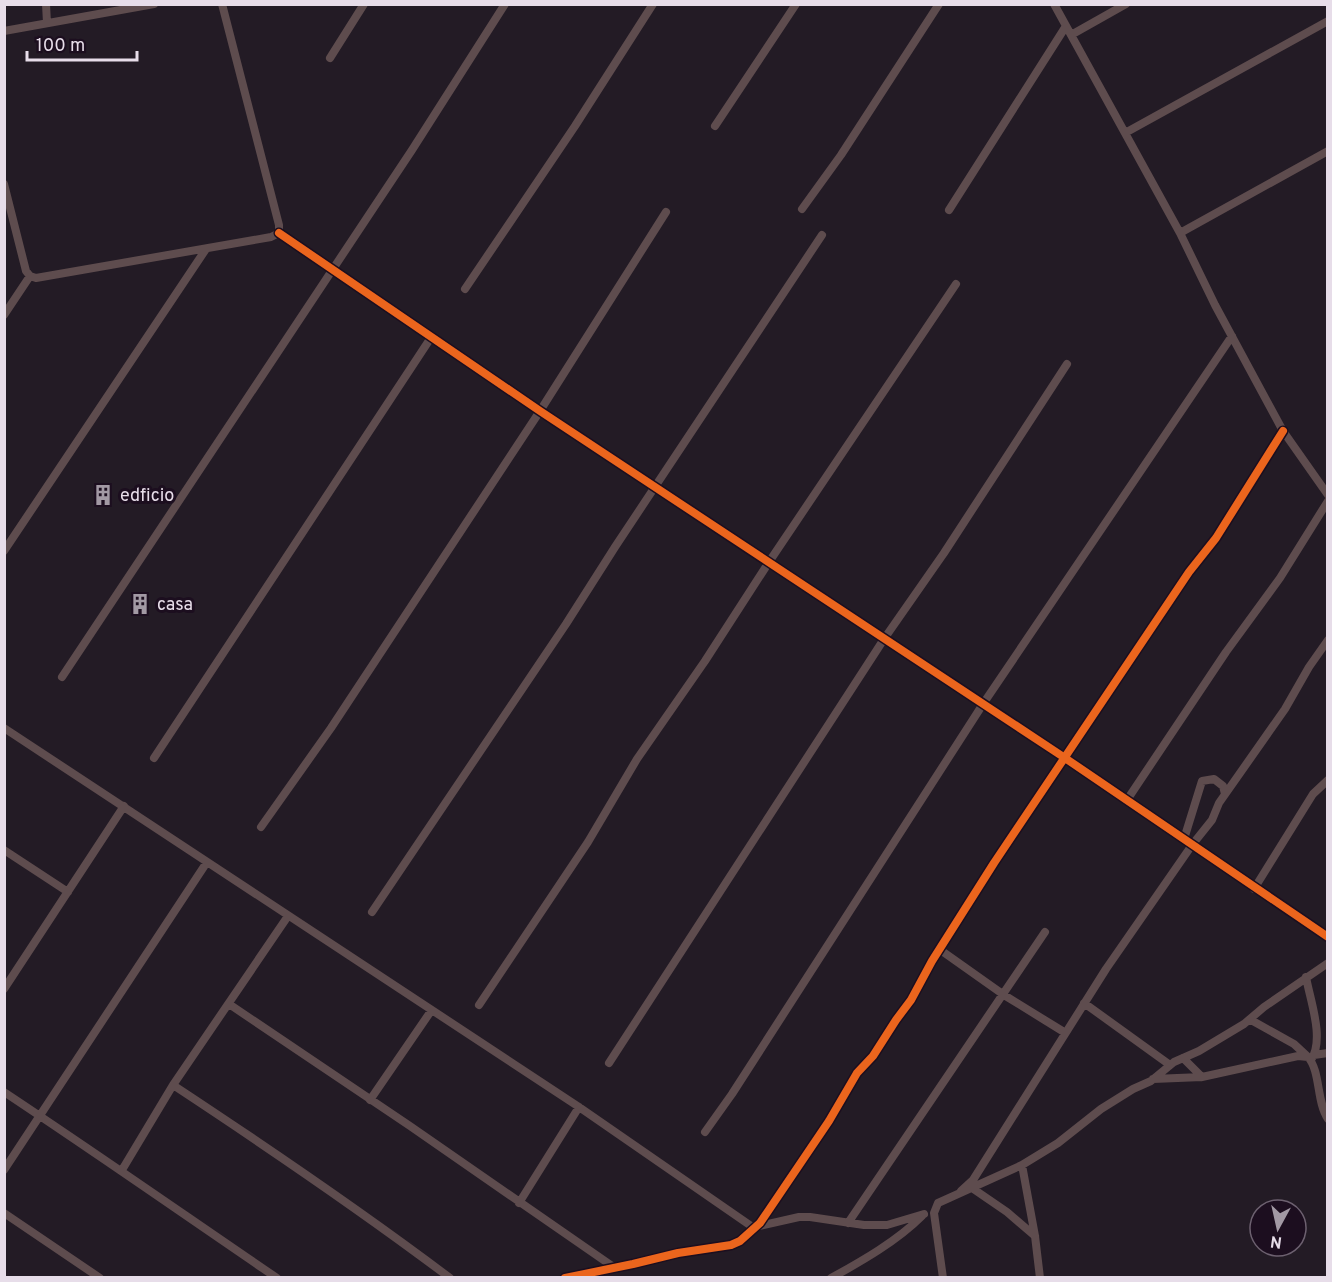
<svg xmlns="http://www.w3.org/2000/svg" width="1332" height="1282" font-family="Overpass,sans-serif">
  <rect width="100%" height="100%" fill="#231b25"/>
  <g fill="none" stroke-linecap="round" stroke-linejoin="round">
    <path stroke="#5e4c4e" stroke-width="8" d="M46,4l1,19
      M1054,4l126,229 35,72 68,126 45,64
      M4,31l150,-27
      M1071,35l55,-31
      M330,58l34,-54
      M715,126l81,-122
      M1125,133l203,-112
      M4,184l22,87 4,5 6,2 235,-41 8,-4v-8l-57,-221
      M802,209l39,-54 98,-151
      M949,210l117,-184
      M279,233l261,178 525,347 263,179
      M1180,233l148,-82
      M465,289l110,-163 78,-122
      M4,315l26,-39
      M4,551l202,-302
      M62,677l350,-527 93,-146
      M4,728l575,379 175,121
      M154,758l278,-422
      M1127,800l99,-148 54,-74 48,-77
      M261,827l70,-99 209,-317 126,-199
      M1184,839l18,-58 12,-2 9,7 2,8
      M4,850l64,42
      M1254,889l59,-95 15,-14
      M372,912l194,-288 49,-77 207,-312
      M939,949l65,46 60,37
      M1306,977c4,23 19,62 5,83
      M4,989l120,-183
      M1084,1003l86,62
      M229,1004l181,122 205,142
      M479,1005l109,-163 49,-83 68,-98 64,-99 187,-278
      M1251,1020l43,24 14,13
      M1314,1055l14,-2
      M1183,1058l19,19
      M609,1063l275,-424 60,-86 123,-189
      M1153,1079l49,-2 96,-21 10,1c13,15 8,44 20,62
      M173,1085c94,62 187,125 277,193
      M4,1092c92,61 182,124 273,186
      M370,1100l61,-89
      M705,1132l27,-38 251,-390 249,-368
      M1022,1165l13,71 5,42
      M4,1170l203,-308
      M122,1170l51,-85 115,-169
      M972,1188l35,24 28,24
      M961,1191l12,-11 133,-211 86,-124 20,-25 7,-17 66,-94 24,-42 19,-27
      M519,1203l60,-96
      M4,1213l96,65
      M848,1223l197,-291
      M755,1227l44,-10h11l54,8h23l37,-11
      M565,1278l68,-14 45,-11 53,-8 9,-4 20,-18 69,-102 28,-48 16,-17 23,-36 15,-20 21,-39 62,-98 195,-291 27,-34 67,-107
      M831,1278c31,-17 66,-37 91,-62
      M943,1278l-9,-65 4,-10 84,-38 36,-22 43,-34 32,-20 18,-8 23,-19 25,-11 45,-27 20,-17 64,-44"/>
    <defs>
      <path id="cycleway" d="M279,233l261,178 525,347 263,179
        M565,1278l68,-14 45,-11 53,-8 9,-4 20,-18 69,-102 28,-48 16,-17 23,-36 15,-20 21,-39 62,-98 195,-291 27,-34 67,-107"/>
    </defs>
    <use href="#cycleway" stroke="#1c0e1f" stroke-width="11"/>
    <use href="#cycleway" stroke="#eb651d" stroke-width="8"/>
  </g>
  <defs>
    <symbol id="building-bare" viewBox="-9 -9 18 18"><path d="M-4-6H4V6H1V3H-1V6H-4ZM-2.5-4.3h1.7v1.8h-1.7ZM.8-4.3h1.7v1.8H.8ZM-2.5-1h1.7V.8h-1.7ZM.8-1h1.7V.8H.8Z" fill="#a299a4" stroke="#1c0e1f" stroke-width="2.5" paint-order="stroke"/></symbol>
  </defs>
  <g fill-rule="evenodd">
    <use href="#building-bare" x="88" y="480" width="30" height="30"/>
    <use href="#building-bare" x="125" y="589" width="30" height="30"/>
  </g>
  <g text-anchor="middle" stroke-width="6" stroke-linejoin="round" paint-order="stroke">
    <g font-size="18" fill="#e7dde9" stroke="#1c0e1f" text-anchor="start">
      <text x="120" y="501">edficio</text>
      <text x="157" y="610">casa</text>
    </g>
  </g>
  <rect width="1332" height="1282" fill="none" stroke="#e7dde9" stroke-width="12"/>
  <g transform="translate(1278 1228) rotate(188)"><circle r="28" fill="#1c0e1f" stroke="#6d6170" stroke-width="1.5"/>
  <path d="M0-4.5L10 22L0 15L-10 22Z" fill="#a299a4"/>
  <text y="-9" font-size="16" font-weight="bold" text-anchor="middle" fill="#e7dde9">N</text>
  </g>
  <path d="M27 51v9h110v-9" fill="none" stroke="#e7dde9" stroke-width="3"/>
  <text x="36" y="51" font-size="18" fill="#e7dde9" stroke="#1c0e1f" stroke-width="4.5" paint-order="stroke">100 m</text>
</svg>
